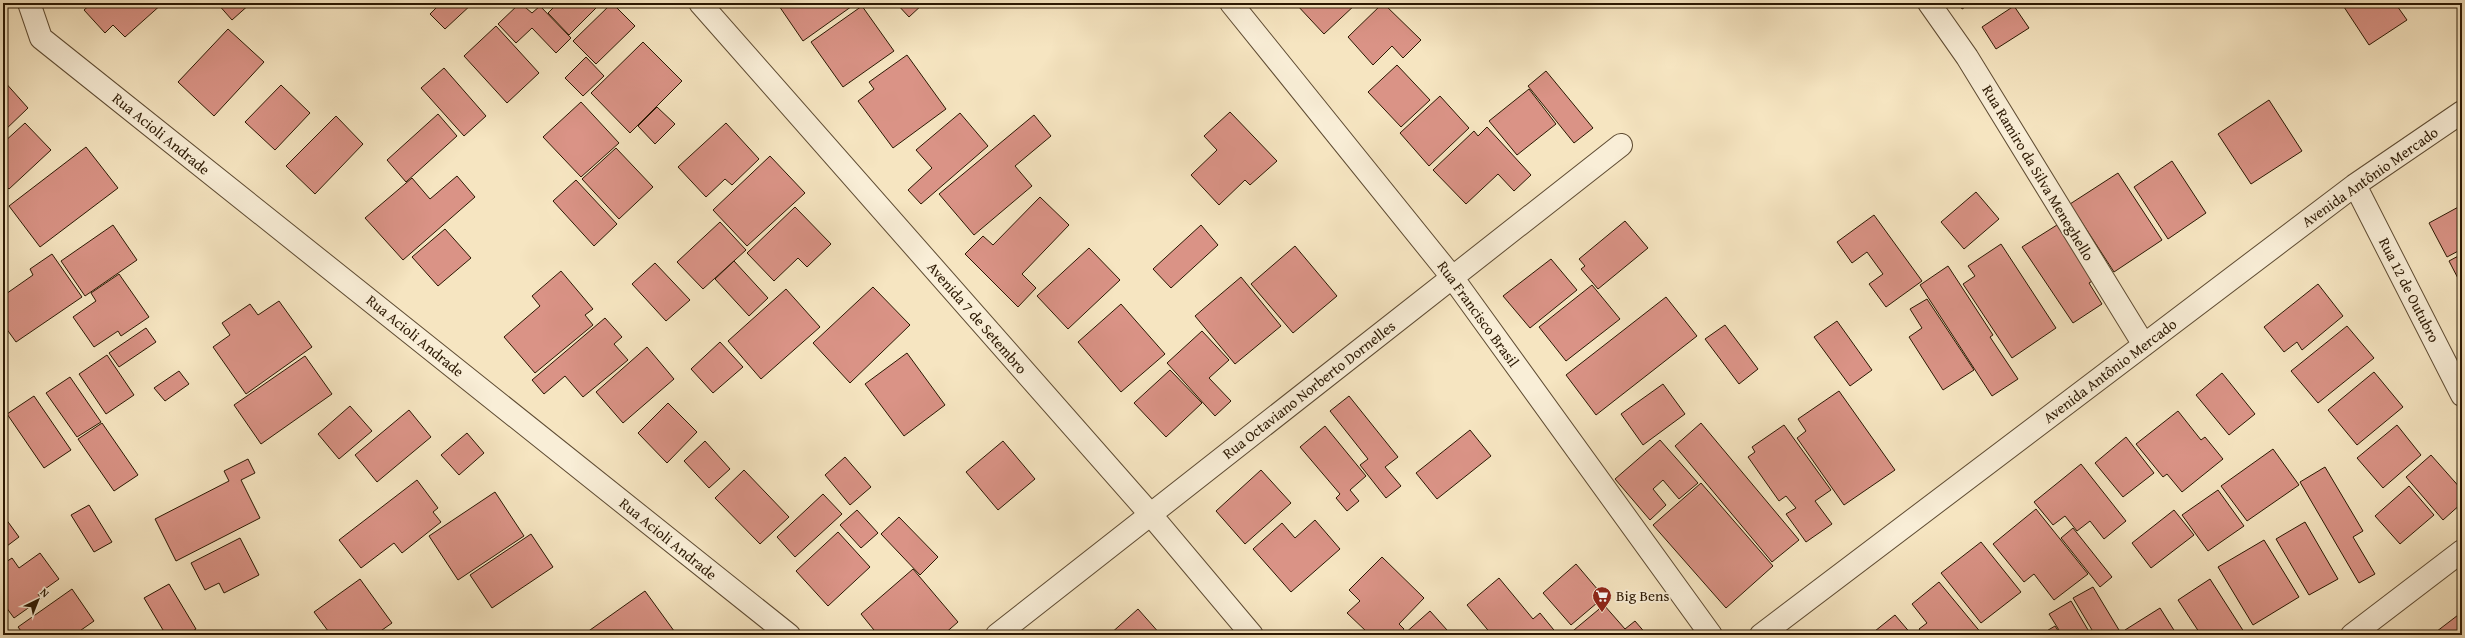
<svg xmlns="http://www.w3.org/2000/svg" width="2465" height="638" font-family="'Gentium Book Plus',serif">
  <rect width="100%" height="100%" fill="#f6e5c1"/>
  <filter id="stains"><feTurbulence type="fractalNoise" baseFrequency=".005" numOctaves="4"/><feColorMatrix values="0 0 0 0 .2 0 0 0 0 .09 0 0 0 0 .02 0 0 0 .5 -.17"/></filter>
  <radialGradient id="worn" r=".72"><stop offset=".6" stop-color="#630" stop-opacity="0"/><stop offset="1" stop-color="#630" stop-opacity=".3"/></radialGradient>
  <path fill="#da9386" stroke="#2b1802" d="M92,3h71l-38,34 -12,-12 -8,8 -21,-23z
    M217,3h34l-19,17z
    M441,3h32l-28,26 -15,-15z
    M520,3l12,10 8,-7 31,32 -15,15 -24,-25 -16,15 -18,-19z
    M558,3h43l-32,32 -21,-22z
    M612,3l23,23 -39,38 -23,-23z
    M777,3h77l1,1 -52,37z
    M896,3h28l-15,14z
    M1297,3h60l-33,31 -28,-30z
    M1383,3l38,37 -18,18 -11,-12 -19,19 -25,-28z
    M1959,3h13l-10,6z
    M2350,3h45l12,17 -38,25 -25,-38z
    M862,6l32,45 -51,36 -32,-45z
    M2014,6l15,22 -33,21 -14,-22z
    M496,26l43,47 -32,30 -43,-47z
    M228,29l36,33 -50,54 -36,-34z
    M643,42l39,39 -52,52 -39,-40z
    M907,55l39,54 -53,39 -35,-47 16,-12 -5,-7z
    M586,57l18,19 -21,20 -18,-18z
    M1397,65l33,35 -29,27 -33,-35z
    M444,68l42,48 -22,20 -43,-48z
    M1546,71l47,57 -19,15 -46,-57z
    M3,80l25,28 -25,24z
    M281,85l29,28 -35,37 -30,-28z
    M1529,89l27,35 -39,31 -28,-34z
    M1440,96l29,32 -40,38 -29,-33z
    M2269,100l33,51 -51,33 -33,-50z
    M581,102l38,41 -38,34 -38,-40z
    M657,107l18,17 -20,20 -17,-18z
    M1230,112l47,49 -27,24 -5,-5 -26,25 -28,-30 26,-25 -13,-14z
    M960,113l28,33 -67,58 -13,-14 24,-22 -16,-18z
    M438,114l19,22 -51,46 -19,-22z
    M1034,115l17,21 -36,30 17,20 -58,49 -35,-41z
    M336,116l27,28 -48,50 -29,-28z
    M25,123l26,27 -42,39 -1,-1 -5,4v-49z
    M726,123l33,36 -27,26 -7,-6 -19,18 -28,-30z
    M1487,127l44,48 -17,16 -16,-17 -32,30 -33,-34 41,-39 4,5z
    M86,147l32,41 -78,59 -31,-41z
    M616,148l37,39 -34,32 -37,-40z
    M770,156l35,37 -58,53 -34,-36z
    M2172,161l34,52 -38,26 -34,-52z
    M2118,173l44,67 -48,32 -44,-68z
    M457,176l18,21 -72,63 -38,-42 47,-40 18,21z
    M576,180l41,44 -23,22 -41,-45z
    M1976,192l23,27 -35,30 -23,-27z
    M1040,197l29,28 -47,49 14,14 -18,19 -53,-53 18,-18 10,9z
    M2462,205v44l-15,8 -18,-34z
    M795,207l36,37 -24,23 -9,-9 -24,23 -27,-28z
    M1874,215l48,66 -36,26 -17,-23 14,-10 -16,-22 -15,11 -15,-21z
    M1625,221l23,27 -50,41 -17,-20 4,-3 -6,-7z
    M720,222l26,28 -43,39 -26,-27z
    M113,225l24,35 -52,36 -24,-35z
    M1201,225l17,20 -47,43 -18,-19z
    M2057,225l37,55 -5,3 13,21 -29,19 -51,-76z
    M445,229l26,29 -33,28 -26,-29z
    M2001,244l55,84 -44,30 -49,-74 12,-8 -7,-10z
    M1295,246l42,50 -44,37 -42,-49z
    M1089,248l31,32 -52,49 -31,-33z
    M52,254l30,43 -66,45 -13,-18v-28l30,-21 -3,-6z
    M2462,254v32l-13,-25z
    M1551,259l26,31 -47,38 -27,-32z
    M734,261l34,37 -19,18 -34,-37z
    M655,263l35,37 -24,21 -34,-37z
    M1948,266l45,69 -3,2 28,42 -26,17 -72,-111z
    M561,271l32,38 -8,6 8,10 -58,48 -31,-36 36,-31 -8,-10z
    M119,274l30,43 -28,19 -3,-5 -24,16 -21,-30 23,-16 -5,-8z
    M1241,277l40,49 -46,38 -40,-48z
    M2318,284l25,32 -41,34 -5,-8 -13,10 -20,-25z
    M1592,285l28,34 -54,42 -27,-34z
    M873,287l37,38 -60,58 -37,-40z
    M786,289l34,38 -59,52 -33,-38z
    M1666,297l31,39 -101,79 -30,-40z
    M1927,299l47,71 -31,20 -34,-53 13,-9 -12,-19z
    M279,301l33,46 -66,47 -33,-47 17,-12 -8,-12 28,-19 8,11z
    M1121,304l44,50 -44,38 -43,-50z
    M605,318l17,19 -8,7 14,16 -45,37 -18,-21 -21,18 -12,-14z
    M1837,321l35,49 -22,16 -36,-49z
    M1725,325l33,44 -19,15 -34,-45z
    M2347,326l27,32 -56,45 -27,-32z
    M146,328l10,14 -37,25 -10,-14z
    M1202,331l27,29 -20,18 22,23 -16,15 -48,-53z
    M720,342l23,25 -30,26 -22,-24z
    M647,347l27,32 -51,44 -27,-31z
    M907,353l38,52 -41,31 -39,-52z
    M107,355l27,40 -28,19 -27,-40z
    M305,356l27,38 -71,50 -27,-39z
    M1170,370l32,33 -36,34 -32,-34z
    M179,371l10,13 -24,17 -11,-13z
    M2374,372l29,35 -46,38 -29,-35z
    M2222,373l33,41 -26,21 -33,-40z
    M70,377l31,45 -24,15 -31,-44z
    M1663,384l22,30 -42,31 -22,-31z
    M1839,391l56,79 -51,35 -47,-67 9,-7 -8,-12z
    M34,396l37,54 -27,18 -37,-54z
    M1349,396l49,61 -13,10 16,19 -15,12 -26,-33 8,-6 -38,-48z
    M668,403l29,29 -30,31 -29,-30z
    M350,406l22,25 -33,28 -21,-25z
    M409,410l22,27 -54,45 -22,-27z
    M2178,411l23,29 4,-3 18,22 -41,33 -15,-18 -4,3 -27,-33z
    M102,423l36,52 -24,16 -36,-52z
    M1701,423l98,117 -27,22 -97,-116z
    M1784,425l47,65 -16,11 17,23 -26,18 -20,-28 10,-6 -10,-12 -7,5 -31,-44 7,-5 -3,-5z
    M2397,425l24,30 -38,33 -26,-30z
    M1325,426l41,50 -16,14 9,11 -12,10 -11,-13 4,-4 -40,-47z
    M1470,430l21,26 -54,43 -21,-26z
    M467,433l17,20 -25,22 -18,-20z
    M2126,437l28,36 -31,24 -28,-34z
    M1660,440l38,43 -19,16 -16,-19 -10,9 13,16 -16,15 -35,-41z
    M705,441l25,28 -21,19 -25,-27z
    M1003,441l32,38 -37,31 -32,-38z
    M2273,449l26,36 -52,36 -26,-35z
    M2431,455l31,35v13l-19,17 -37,-43z
    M845,457l26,30 -21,18 -25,-30z
    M248,459l7,14 -14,7 19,38 -84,43 -21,-42 74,-38 -5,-10z
    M2081,464l45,57 -22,18 -14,-18 -13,10 -12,-15 -12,9 -19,-23z
    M2325,467l38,64 -10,6 22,37 -16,9 -59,-101z
    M744,470l45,47 -29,27 -45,-46z
    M1261,470l30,33 -46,41 -29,-33z
    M417,480l21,28 -5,4 8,10 -39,31 -8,-10 -33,25 -22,-28z
    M1701,483l72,83 -47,42 -73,-83z
    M2409,486l25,29 -34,29 -25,-28z
    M2218,490l26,36 -36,25 -26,-36z
    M495,492l29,44 -66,44 -29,-44z
    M823,494l19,20 -47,43 -18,-20z
    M89,505l23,37 -18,10 -23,-37z
    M2036,509l52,65 -34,26 -20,-26 -10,8 -31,-38z
    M857,510l21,23 -17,15 -21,-23z
    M2174,510l20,25 -43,33 -19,-25z
    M3,515l16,22 -16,12z
    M899,517l39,40 -18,18 -39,-41z
    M1315,520l25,29 -49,43 -38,-43 29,-26 13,15z
    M2305,522l33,57 -29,16 -33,-56z
    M2073,528l39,49 -12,10 -39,-49z
    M838,532l32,35 -42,39 -32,-35z
    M531,534l22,33 -61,41 -22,-33z
    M240,538l19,37 -35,18 -5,-10 -14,7 -14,-27z
    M2264,540l35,57 -46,28 -35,-58z
    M1981,542l40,50 -40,31 -40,-50z
    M40,553l19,26 -21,15 3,5 -27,19 -11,-15v-39l9,-6 7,10z
    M1382,557l42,41 -25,26 5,5 -5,6h-35l3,-3 -20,-19 13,-12 -11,-11z
    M1576,564l28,33 -33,28 -28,-32z
    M913,569l45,53 -15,13h-65l-17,-21z
    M1499,578l34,41 7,-6 18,22h-66l-25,-30z
    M360,579l32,44 -17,12h-44l-17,-23z
    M2210,579l36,56h-45l-23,-35z
    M1939,582l43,52 -2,1h-56l-5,-6 8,-6 -15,-19z
    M169,584l27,45 -10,6h-20l-22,-37z
    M2093,587l29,48h-27l-22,-37z
    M72,589l22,32 -20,14h-50l-6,-8z
    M645,591l32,44h-94z
    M2071,601l20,34h-29l-13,-21z
    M1604,605l21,24 10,-8 12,14h-79z
    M2160,608l17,27h-49l-3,-5z
    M1138,609l23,26h-52z
    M1430,611l17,19 -6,5h-38z
    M2462,612v23h-30z
    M1895,615l17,20h-42z
    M2055,626l6,9h-21z"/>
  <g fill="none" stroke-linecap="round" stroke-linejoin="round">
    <defs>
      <path id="minor" d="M29,3l12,35 748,597
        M700,3l451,512 101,120
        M1231,3l221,274 259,358
        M1929,3l38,54 177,288
        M2355,185l107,210
        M997,635l624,-490
        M1761,635l594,-450 107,-73
        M2352,635l110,-84"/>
    </defs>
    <use href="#minor" stroke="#5e4b32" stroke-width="24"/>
    <use href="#minor" stroke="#f9eed7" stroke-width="22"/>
  </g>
  <defs>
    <symbol id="supermarket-pin" viewBox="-11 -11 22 30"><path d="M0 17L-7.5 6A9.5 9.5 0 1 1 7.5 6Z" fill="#8f2418" stroke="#f9eed7"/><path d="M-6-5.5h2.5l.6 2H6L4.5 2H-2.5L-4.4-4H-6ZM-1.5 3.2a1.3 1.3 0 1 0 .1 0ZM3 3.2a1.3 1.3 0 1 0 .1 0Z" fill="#fff"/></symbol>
  </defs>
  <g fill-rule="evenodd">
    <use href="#supermarket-pin" x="1591" y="585" width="22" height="30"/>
  </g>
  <g text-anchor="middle" stroke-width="3.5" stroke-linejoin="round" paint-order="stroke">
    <g font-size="15" fill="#2b1802" stroke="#f9eed7">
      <text transform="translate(161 134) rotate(39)" y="5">Rua Acioli Andrade</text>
      <text transform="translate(2038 173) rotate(59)" y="5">Rua Ramiro da Silva Meneghello</text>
      <text transform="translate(2370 177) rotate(-35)" y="5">Avenida Antônio Mercado</text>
      <text transform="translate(2409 290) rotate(63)" y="5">Rua 12 de Outubro</text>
      <text transform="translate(1478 314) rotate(54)" y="5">Rua Francisco Brasil</text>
      <text transform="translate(977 318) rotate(49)" y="5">Avenida 7 de Setembro</text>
      <text transform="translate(415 336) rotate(39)" y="5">Rua Acioli Andrade</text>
      <text transform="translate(2110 371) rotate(-37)" y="5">Avenida Antônio Mercado</text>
      <text transform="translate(1309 390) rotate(-38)" y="5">Rua Octaviano Norberto Dornelles</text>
      <text transform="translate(668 539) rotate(39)" y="5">Rua Acioli Andrade</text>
    </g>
    <g font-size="15" fill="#2b1802" stroke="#f9eed7" text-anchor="start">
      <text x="1616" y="601">Big Bens</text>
    </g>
  </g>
  <rect width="2465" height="638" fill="none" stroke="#f6e5c1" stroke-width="16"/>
  <rect x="4" y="4" width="2457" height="630" fill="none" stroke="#2b1802" stroke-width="2"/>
  <rect x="8" y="8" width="2449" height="622" fill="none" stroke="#2b1802"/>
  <g transform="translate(38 600) rotate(43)" stroke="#f9eed7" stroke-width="3" paint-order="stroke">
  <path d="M0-3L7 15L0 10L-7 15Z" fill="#2b1802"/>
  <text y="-6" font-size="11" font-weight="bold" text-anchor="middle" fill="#2b1802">N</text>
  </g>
  <rect width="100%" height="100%" filter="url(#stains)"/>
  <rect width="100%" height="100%" fill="url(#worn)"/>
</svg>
